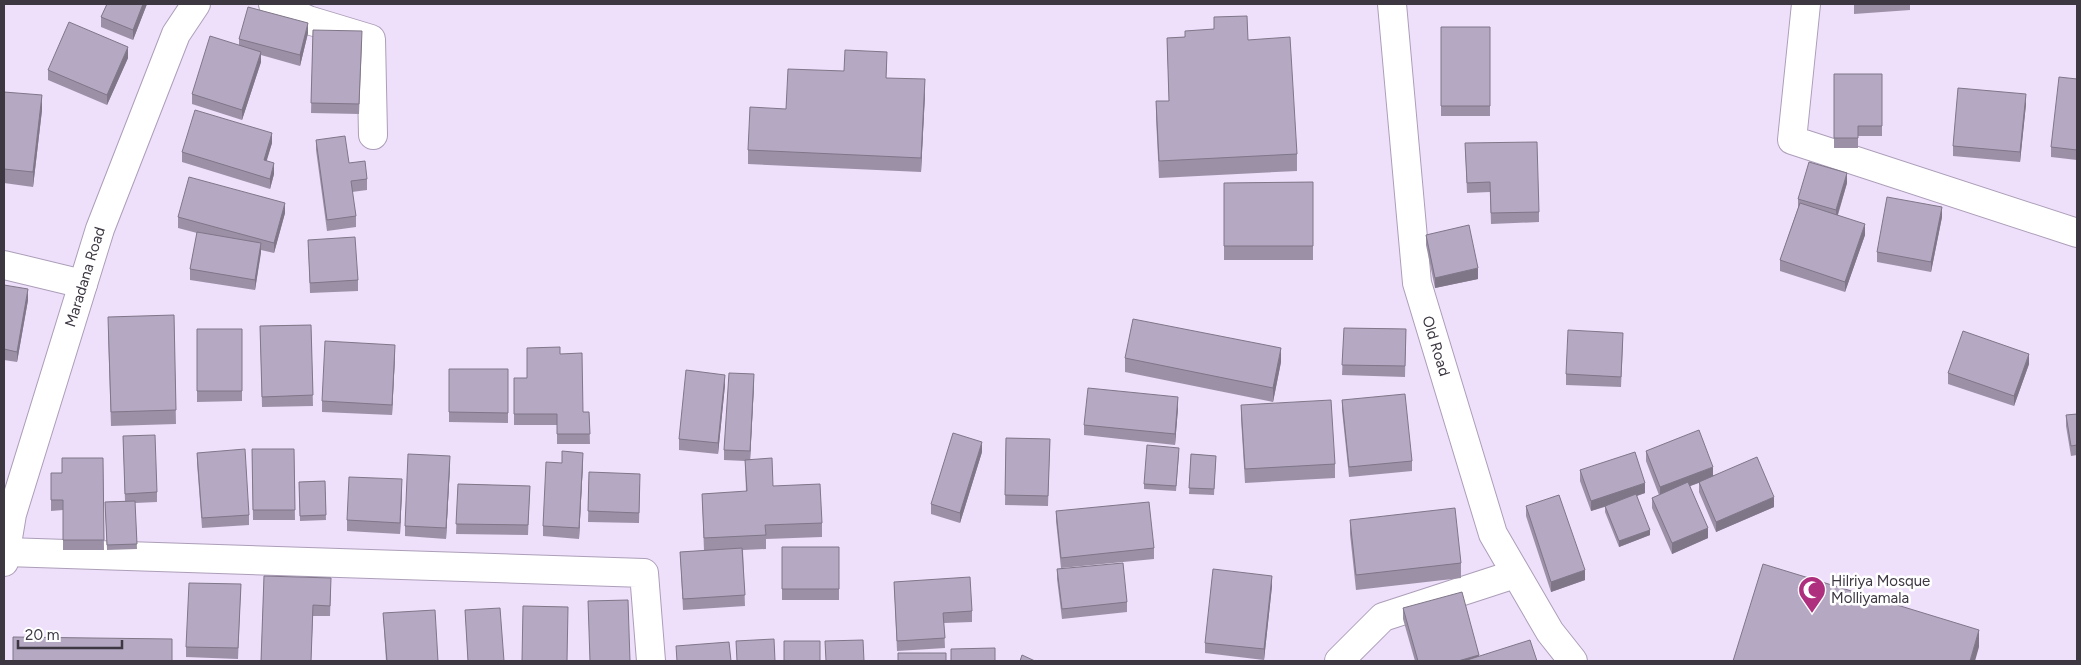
<svg xmlns="http://www.w3.org/2000/svg" width="2081" height="665" font-family="Figtree,sans-serif">
  <rect width="100%" height="100%" fill="#eedffb"/>
  <g fill="none" stroke-linecap="round" stroke-linejoin="round">
    <defs>
      <path id="street" d="M273,4l35,16 63,19 2,96
        M1392,4l25,279 76,251 57,98 23,29
        M1806,4l-14,136 285,93
        M4,265l79,19
        M6,552l638,21 7,88
        M1339,661l44,-44 132,-43"/>
      <path id="secondary" d="M4,562l8,-48 88,-285 76,-195 20,-30"/>
    </defs>
    <use href="#street" stroke="#ac9eb8" stroke-width="30"/>
    <use href="#secondary" stroke="#ac9eb8" stroke-width="30"/>
    <use href="#street" stroke="#fff" stroke-width="28"/>
    <use href="#secondary" stroke="#fff" stroke-width="28"/>
  </g>
  <path fill="#9c90a7" d="M107,4h40l-14,36 -32,-13v-10z
    M1854,4h56v6l-56,4z
    M1214,17l34,23 49,114v17l-138,7 -3,-60v-17h13l-2,-63 18,-1 29,-8z
    M1441,27h49v89h-49z
    M313,30l49,11 -3,73 -48,-1z
    M308,33l-8,33 -39,-11v7l-19,58 -50,-16v-10l47,-49v-6z
    M128,58l-21,47 -59,-25v-10z
    M887,66l-1,12 39,16 -4,78 -173,-8v-14l38,-41 58,-38z
    M1834,74h48v62h-24v12h-24z
    M2077,79v81l-26,-3v-10z
    M4,92l38,18 -9,77 -29,-4z
    M2026,104l-6,58 -67,-6v-10z
    M316,140l33,23 18,16v11l-15,2 4,24v11l-29,4 -11,-81z
    M272,143l-6,18 8,13 -4,15 -88,-27v-10z
    M1465,143l74,69v10l-48,2 -1,-32 -23,1z
    M1313,182v78h-89v-77z
    M1847,183l-9,32 27,20 -20,57 -65,-21v-11l18,-52v-9z
    M285,213l-11,40 -13,-3 -6,40 -65,-10v-11l7,-36 -19,-5v-11z
    M1942,217l-11,55 -54,-10v-10z
    M1426,235l52,44 -43,9 -9,-43z
    M308,240l50,40v11l-48,2z
    M4,285l24,15 -11,62 -13,-2z
    M174,315l2,109 -65,2 -3,-95z
    M311,325l2,81 -51,1 -2,-81z
    M1344,328l62,1 -1,48 -63,-2z
    M197,329h45v72l-45,1z
    M1623,343l-2,44 -55,-2v-11z
    M560,354l23,58h6l1,32h-33v-19h-43v-47h13z
    M395,356l-3,59 -70,-3v-11z
    M1125,358l156,4 -8,40 -148,-30z
    M2029,364l-15,42 -66,-22v-11z
    M449,369h59v54l-59,-1z
    M725,385l-7,69 -39,-4v-11z
    M754,385l-4,74 23,27 49,37v14l-56,2v10l-23,1 2,56 -62,4 -3,-58 24,-1 -2,-57 44,-2 -1,-31 -21,-1v-10z
    M1342,400l70,61v10l-63,6 -7,-67z
    M1241,405l94,59v14l-90,5 -4,-64z
    M1178,408l-3,37 -91,-10v-10z
    M2077,414v41l-6,1 -5,-30v-11z
    M123,436l34,56v10l-22,1 2,46 -30,1 -2,-48 20,-1z
    M1006,438l44,1 -2,67 -43,-1z
    M252,449h42l1,71h-42z
    M1646,451l67,24 61,32 -58,25 -17,-40v-9l-9,3 18,52 -36,16 -20,-46v-10l7,-3 -13,-34z
    M982,452l-22,71 -29,-9v-10z
    M197,453l52,62v10l-47,3 -5,-65z
    M1179,453l-3,38 -32,-2v-5z
    M1191,454l25,2 -2,39 -25,-1z
    M103,458l1,92h-41v-40l-12,1v-38h11z
    M583,463l-4,76 -36,-3v-10z
    M450,466l-4,73 -41,-3v-10z
    M1580,470l65,23 -8,3 13,39 -31,12 -14,-35v-6h3l-17,5 -11,-30z
    M589,472l51,13 -1,38 -51,-1z
    M325,481l1,39 -26,1 -1,-39z
    M458,484l72,2 -2,49 -72,-1z
    M402,490l-2,44 -53,-3v-11z
    M1526,506l59,74 -34,12 -25,-76z
    M1056,511l98,37v11l-93,9 -5,-47z
    M1350,520l111,43v15l-105,12 -6,-56z
    M782,547h57v53h-57z
    M1057,569l70,33v10l-65,7 -5,-40z
    M264,576l67,12 -1,28h-17l-2,45h-50z
    M894,582l78,29v11l-28,1 1,25 -48,3z
    M241,584l-3,75 -52,-2v-10z
    M1272,586l-8,74 -59,-7v-10z
    M1403,608l76,48 58,5h-122l-12,-42z
    M465,610l39,51h-36z
    M383,613l55,48h-52z"/>
  <path fill="#7f7688" d="M143,4h4l-14,36v-10z
    M308,23v10l-8,33v-11z
    M128,47v11l-21,47v-10z
    M261,52v10l-19,58v-10z
    M925,79v15l-4,78v-14z
    M2026,94v10l-6,58v-10z
    M42,95v15l-9,77v-15z
    M272,133v10l-8,27v-10z
    M274,163v11l-4,15v-10z
    M1847,173v10l-11,37v-10z
    M285,203v10l-11,40v-10z
    M1942,207v10l-11,55v-10z
    M1865,224v11l-20,57v-10z
    M261,243v10l-6,37v-10z
    M1478,268v11l-43,9v-10z
    M28,289v11l-11,62v-10z
    M395,345v11l-3,59v-10z
    M1281,348v14l-8,40v-14z
    M2029,354v10l-15,42v-10z
    M754,374v11l-4,77v-11z
    M725,375v10l-7,69v-11z
    M1178,397v11l-3,37v-11z
    M982,442v10l-22,71v-10z
    M583,453v10l-4,76v-11z
    M450,456v10l-4,73v-11z
    M1713,467v10l-53,21v-11z
    M402,479v11l-2,44v-11z
    M1645,483v10l-54,18v-10z
    M1774,497v10l-58,25v-10z
    M1708,528v10l-36,16v-11z
    M1650,530v5l-31,12v-6z
    M1585,570v10l-34,12v-10z
    M1272,576v10l-8,74v-11z
    M1979,630v17l-4,14h-5z
    M1479,655v6h-21z"/>
  <path fill="#b5a8c2" stroke="#7f7688" d="M107,4h36l-10,26 -32,-13z
    M248,7l60,16 -8,32 -61,-16z
    M1247,16l1,24 42,-3 7,117 -138,7 -3,-60h13l-2,-63 18,-1v-6l29,-2v-12z
    M69,22l59,25 -21,48 -59,-25z
    M1441,27h49v79h-49z
    M313,30l49,1 -3,73 -48,-1z
    M210,36l51,16 -19,58 -50,-16z
    M845,50l42,2 -1,26 39,1 -4,79 -173,-8 2,-43 36,2 2,-40 56,2z
    M1834,74h48v52h-24v12h-24z
    M2059,77l18,2v71l-26,-3z
    M1958,88l68,6 -6,58 -67,-6z
    M4,92l38,3 -9,77 -29,-3z
    M195,110l77,23 -8,27 10,3 -4,16 -88,-27z
    M345,136l4,27 16,-2 2,18 -16,2 5,35 -29,4 -11,-80z
    M1537,142l2,70 -48,1 -1,-31 -23,1 -2,-40z
    M1809,162l38,11 -11,37 -38,-11z
    M189,177l96,26 -11,40 -96,-26z
    M1313,182v64h-89v-63z
    M1887,197l55,10 -11,55 -54,-10z
    M1800,203l65,21 -20,58 -65,-22z
    M1469,225l9,43 -43,10 -9,-43z
    M197,232l64,11 -6,37 -65,-11z
    M355,237l3,43 -48,3 -2,-43z
    M4,285l24,4 -11,63 -13,-3z
    M174,315l2,95 -65,2 -3,-95z
    M1133,319l148,29 -8,40 -148,-30z
    M311,325l2,70 -51,2 -2,-71z
    M1344,328l62,1 -1,37 -63,-1z
    M197,329h45v62h-45z
    M1568,330l55,3 -2,44 -55,-3z
    M1963,331l66,23 -15,42 -66,-23z
    M325,341l70,4 -3,60 -70,-4z
    M560,347v7l22,-1 1,59h6l1,22h-33v-20h-43v-36h13v-30z
    M449,369h59v44l-59,-1z
    M686,370l39,5 -7,68 -39,-4z
    M729,373l25,1 -4,77 -26,-1z
    M1088,388l90,9 -3,37 -91,-9z
    M1405,394l7,67 -63,6 -7,-67z
    M1331,400l4,64 -90,5 -4,-64z
    M2077,414v31l-6,1 -5,-31z
    M1699,430l14,37 -53,20 -14,-36z
    M953,433l29,9 -22,71 -29,-9z
    M155,435l2,57 -32,2 -2,-58z
    M1006,438l44,1 -2,57 -43,-1z
    M1147,445l32,3 -3,38 -32,-2z
    M245,449l4,66 -47,3 -5,-65z
    M252,449h42l1,61h-42z
    M562,451l21,2 -4,75 -36,-2 3,-64 16,1z
    M1635,452l10,31 -54,18 -11,-31z
    M408,454l42,2 -4,72 -41,-2z
    M1191,454l25,2 -2,33 -25,-1z
    M1757,457l17,40 -58,25 -17,-40z
    M62,458h41l1,82h-41v-40h-12v-27h11z
    M772,458l1,28 47,-2 2,39 -57,2 1,10 -62,3 -2,-44 45,-3 -2,-31z
    M589,472l51,2 -1,39 -51,-2z
    M349,477l53,2 -2,44 -53,-3z
    M325,481l1,34 -26,1 -1,-34z
    M1688,482l20,46 -36,15 -20,-45z
    M458,484l72,2 -2,39 -72,-1z
    M1636,494l14,36 -31,11 -14,-35z
    M1559,495l26,75 -34,12 -25,-76z
    M135,501l2,43 -30,1 -2,-43z
    M1149,502l5,46 -93,10 -5,-47z
    M1455,508l6,55 -105,12 -6,-55z
    M782,547h57v42h-57z
    M742,548l3,47 -62,4 -3,-47z
    M1123,563l4,39 -65,7 -5,-40z
    M1763,564l216,66 -9,31h-237z
    M1213,569l59,7 -8,73 -59,-6z
    M264,576l67,2 -1,28 -17,-1 -2,56h-50z
    M970,577l2,34 -29,2 2,25 -48,3 -3,-59z
    M189,583l52,1 -3,64 -52,-1z
    M1462,592l17,63 -21,6h-40l-15,-53z
    M628,600l2,61h-40l-2,-60z
    M523,606l45,1 -1,54h-45z
    M500,608l4,53h-36l-3,-51z
    M435,610l3,51h-51l-4,-48z
    M13,637l159,2v22h-159z
    M774,639l1,22h-38l-1,-20z
    M863,640l1,21h-38l-1,-20z
    M1530,640l7,21h-73z
    M784,641h36v20h-36z
    M729,642l2,19h-54l-1,-15z
    M995,648v13h-44v-12z
    M898,653h48v8h-48z
    M1022,655l13,6h-15z"/>
  <defs>
    <symbol id="mosque-pin" viewBox="-11 -11 22 30"><path d="M0 17L-7.5 6A9.5 9.5 0 1 1 7.5 6Z" fill="#ad2f7e" stroke="#fff"/><path d="M3.5-4.9A6 6 0 1 0 3.5 4.9A5 5 0 1 1 3.5-4.9Z" fill="#fff"/></symbol>
  </defs>
  <g fill-rule="evenodd">
    <use href="#mosque-pin" x="1796" y="574" width="32" height="43"/>
  </g>
  <g text-anchor="middle" stroke-width="5" stroke-linejoin="round" paint-order="stroke">
    <g font-size="15" fill="#3d3742" stroke="#fff">
      <text transform="translate(85 277) rotate(-73)" y="5">Maradana Road</text>
      <text transform="translate(1436 346) rotate(73)" y="5">Old Road</text>
    </g>
    <g font-size="15" fill="#3d3742" stroke="#fff" text-anchor="start">
      <text x="1831" y="586">Hilriya Mosque<tspan x="1831" dy="17">Molliyamala</tspan></text>
    </g>
  </g>
  <rect width="2081" height="665" fill="none" stroke="#3d3742" stroke-width="10"/>
  <path d="M18 640v8h104v-8" fill="none" stroke="#3d3742" stroke-width="2.5"/>
  <text x="25" y="640" font-size="15" fill="#3d3742" stroke="#ffffff" stroke-width="4" paint-order="stroke">20 m</text>
</svg>
